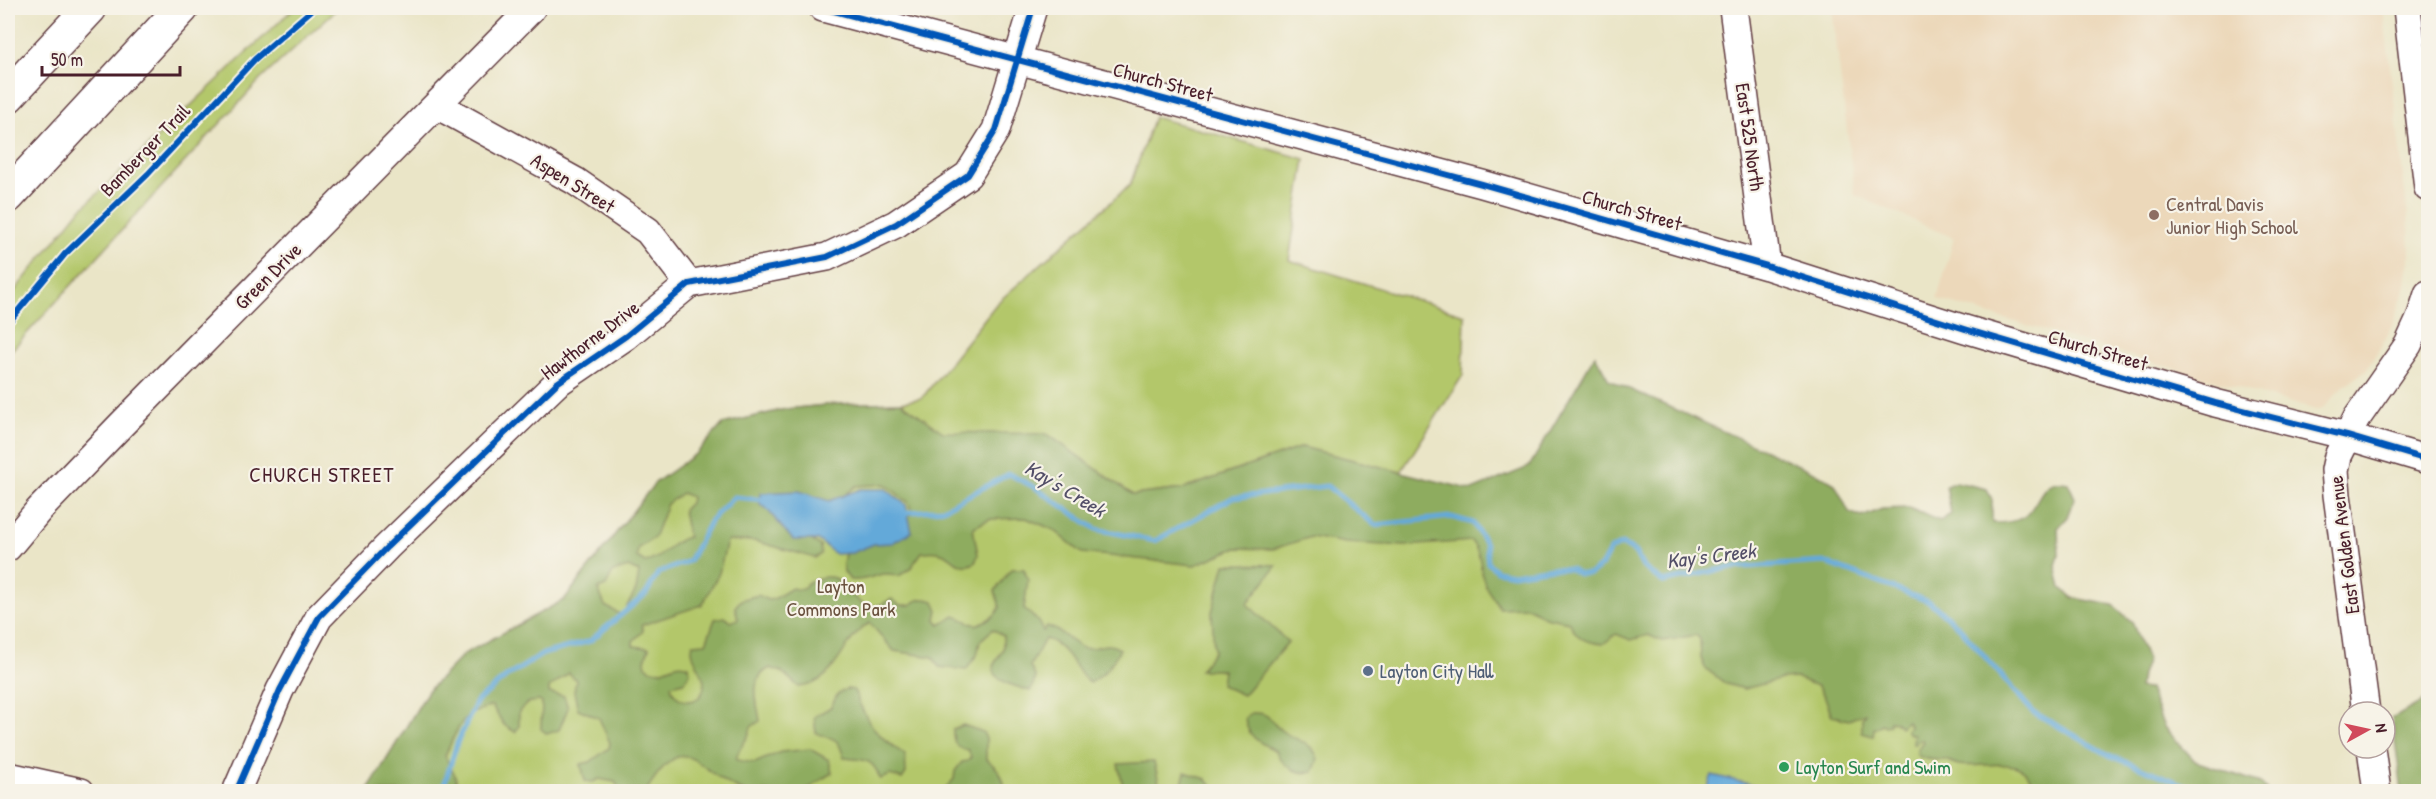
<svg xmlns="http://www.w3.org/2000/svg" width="2436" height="799" font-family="'Patrick Hand',sans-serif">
  <rect width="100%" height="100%" fill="#f7f3e8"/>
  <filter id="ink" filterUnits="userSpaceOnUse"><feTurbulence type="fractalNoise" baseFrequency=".0167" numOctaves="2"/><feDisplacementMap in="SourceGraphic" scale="12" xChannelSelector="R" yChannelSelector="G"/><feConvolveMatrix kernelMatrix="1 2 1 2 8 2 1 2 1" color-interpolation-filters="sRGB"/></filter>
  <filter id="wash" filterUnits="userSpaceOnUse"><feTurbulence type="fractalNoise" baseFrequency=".008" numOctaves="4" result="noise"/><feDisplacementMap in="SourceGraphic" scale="24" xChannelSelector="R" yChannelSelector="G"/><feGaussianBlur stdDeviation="1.35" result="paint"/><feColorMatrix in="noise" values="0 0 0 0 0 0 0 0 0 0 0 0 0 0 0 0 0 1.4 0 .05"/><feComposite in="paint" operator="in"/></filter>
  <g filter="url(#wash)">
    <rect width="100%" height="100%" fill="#eae5c7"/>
    <path fill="#ecd8ba" d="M1832,8h551l26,219 1,29 -5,33 -11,31 -8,18 -20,32 -26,19 -17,20 -7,1 -379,-111 17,-61 -99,-43z"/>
    <path fill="#b3c76b" stroke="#7e734b" stroke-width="1.5" d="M294,8h44l-78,72 -252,274v-55l70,-87z
      M1154,117l151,42 -16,101 176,55 -2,60 -62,97 -99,-25 -119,42 -50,6 -86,-61 -30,56 471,45 701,257h-1822l61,-101 36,-37 100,-54 91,-117 42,-30 26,-29 63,-15 50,-5 65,-2 21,-4 75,-95 133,-118z"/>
    <path fill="#8eac5f" stroke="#6c6645" stroke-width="1.5" fill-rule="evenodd" d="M1595,355l14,25 207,93 19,11 14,28 13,5 20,-8 27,-1 31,13 11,-7 -5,-28 10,-4 31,7 5,11v23c10,0 24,-1 33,-7 17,-14 14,-39 43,-33l7,15 -7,19 -10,11 1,27 -3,11 5,22 12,10 40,7 19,17 15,38 -6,14 -2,14 10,1 15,38 31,34 65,22 7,8h-233c-6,-40 -47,-22 -75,-26 -5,-1 -9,-4 -14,-5 -9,-1 -20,1 -28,-5l1,-6 5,-8 -3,-2 -5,5 -2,-1 1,-9h-5l-3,-4 3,-4 -2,-5 -7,6 -4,-5 -6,-1 -1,4 -4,1 -3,-2 -8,5 -1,7 -11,-3v-15l3,-3v-2l-16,7 -17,-4 -7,-19 -8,-11 -20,-8 -15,1 -38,10 -18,-5 -21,-16 -4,-10 -1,-19 -4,-4 -34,6 -14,-6 -17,5 -15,-6 -13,10c-18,-2 -26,-5 -34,-22l-24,-5 -17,-10 -29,1c-3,-8 -9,-13 -13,-21 -7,-16 -3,-33 -15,-46l-66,5 -59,-3 -35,-6 -38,12 -37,-1 -41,17 -113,-12 -28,-23 -28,-12 -37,1 -16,9 5,27 -3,8c-20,8 -19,-8 -37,-11 -5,-1 -11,0 -16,0l-12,17 -11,7c-19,-7 -30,6 -49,4l-6,-8 -1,-8 2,-11 32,-28 35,-11 -3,-11 -24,-19 -29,2 -11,9 -36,43 11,8 1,8 -6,4 -60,-17h-28l-8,32 -17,32 -60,20 1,6 -10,10v5l16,2 -4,12 1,6c19,14 25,-8 43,0l1,7 -6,9 -13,3c3,21 33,22 33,-1 0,-15 -16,-27 -11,-40l13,-1 9,-24 9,-2 7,5 7,-3 -3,-12 6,-7 17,-5 10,5 6,-1 18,-11 7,2 6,-2 1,-4c44,-25 39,24 68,22 6,0 12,-5 18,-7l8,6h11c7,-7 13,-7 23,-4l4,9 -2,9 4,6 15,-9 21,9c10,-4 20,-8 24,-18l-5,-16 16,-22h13l4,11 -4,29 13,11 6,11 4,-5c16,5 26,19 36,22 15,3 20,-9 37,1 -8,15 -16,27 -31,34 -14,-13 -24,-40 -44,-44l-15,27 6,12 -6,13 -24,-8 -11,-8 -2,-9 10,-17v-13l-10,-7 -13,12 -3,14 -11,15 -27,-3 -6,-10 -39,-6 -24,-28c-29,15 -31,60 -71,64l-17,-15 -12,-4c-22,11 -13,33 -10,53l-9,6c-2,14 -12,17 -15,33l19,3 26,-11 29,-3 19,11 3,13c-10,5 -18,13 -28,18 -3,1 -56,2 -60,0 -49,-17 -56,-69 -98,0h-25l-6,-9 -16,-3 -6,3 -8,-1 -4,-17 9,-2 19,-14 1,-5 -11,-25 -21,-9 -4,-17 2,-12 -7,-7 -20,15v5l15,3 4,12 -9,22 -12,4 -6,-5 1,-26 -3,-2 -10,1 -10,9v16l-4,5 -11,-7 -12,-19c-33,9 -34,22 -47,50l10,19 3,16 -91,1 61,-101 36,-37 100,-54 91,-117 42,-30 26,-29 63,-15 50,-5 65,-2 42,30 104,2 86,61 50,-6 119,-42 170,43 57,-23zM682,493l9,4 -1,6 -7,7 5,27c-18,4 -24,22 -43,25l-8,-5 1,-9 16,-10 13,-34zM628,567l11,5 -3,18 -14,25 -17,-9 -7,-17 8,-3 7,-14z
      M1225,564l52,1 -30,39 41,38 -45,53 -22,-10 2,-15h-23l14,-19 -2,-39z
      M846,689l8,1c13,34 22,45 51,65l1,18 -4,6 -12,-4 -10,4c-7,-22 -17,-19 -36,-21 -6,-22 -9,-18 -28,-25l-2,-16 17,-10 6,-12z
      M2428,698v93h-26l-10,-72z
      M1251,713c21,-1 17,8 31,18 14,10 30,10 36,28l-5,13c-16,3 -31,-6 -37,-21 -16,-8 -29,-14 -31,-33z
      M963,725l20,7 3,7v20c12,9 18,17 19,32h-62l11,-12 1,-8 7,-9 6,-1 3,-4 -3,-7c-14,-2 -15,-8 -15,-21z
      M1154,762l7,29h-37l-6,-27z
      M1185,772l21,7 10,12h-36z"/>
    <path fill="#63a9d9" stroke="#566482" stroke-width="1.5" d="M861,489h25l20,16 6,27 -20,11 -18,1 -22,9 -17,1 -17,-14h-25l-28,-33 -5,-2 1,-12 38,-2 30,10z
      M1712,775l67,16h-73z"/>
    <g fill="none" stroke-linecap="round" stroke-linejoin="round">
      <path stroke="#63a9d9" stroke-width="5" d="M901,513l42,-4 66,-35 25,13 62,42 59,12 77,-43 95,-12 48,39 76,-8 22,6 13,21 2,19 9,8 16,3 39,-6 18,1 9,5h11l12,-9 8,-15 12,-6 13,8 8,15 20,15 64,-14 97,-6 106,40 30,26 73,84 78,44 92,36
        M442,792l15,-49 20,-42 29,-24 37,-23 47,-13 56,-47 12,-21 31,-12 22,-41 23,-23 31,3"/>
    </g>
  </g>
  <g filter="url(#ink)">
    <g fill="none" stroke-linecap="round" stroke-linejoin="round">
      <defs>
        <path id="minor" d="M823,8l659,176 285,82 198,63 250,74 132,33 81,24
          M1733,8l34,258
          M2407,8l21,180
          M437,105l138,76 73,50 41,53
          M8,547l31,-37 82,-85 411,-417
          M2366,712l-29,-217 -2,-25 3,-14 19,-38 51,-73 12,-26 8,-25
          M2371,748l6,44
          M8,776l73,16
          M236,792l44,-102 39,-73 68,-70 170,-164 69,-47 63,-52 138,-27 69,-33 72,-49 28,-45 37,-122"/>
        <path id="highway" d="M8,96l82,-88
          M8,196l174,-188"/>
      </defs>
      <use href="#minor" stroke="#623d42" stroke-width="30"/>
      <use href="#highway" stroke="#623d42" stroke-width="36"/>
      <use href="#minor" stroke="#fff" stroke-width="27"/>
      <use href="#highway" stroke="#fff" stroke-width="33"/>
      <defs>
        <path id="cycleway" d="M823,8l659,176 285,82 198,63 250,74 132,33 81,24
          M8,323l57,-69 83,-80 107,-115 59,-51
          M236,792l44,-102 39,-73 68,-70 170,-164 69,-47 63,-52 138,-27 69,-33 72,-49 28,-45 37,-122"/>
      </defs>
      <use href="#cycleway" stroke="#f7f3e8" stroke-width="10"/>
      <use href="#cycleway" stroke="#0057b8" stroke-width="6"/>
    </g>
  </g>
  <circle fill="#8d6e63" stroke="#f7f3e8" stroke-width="2" cx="2154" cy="215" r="6"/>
  <circle fill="#5c6f8a" stroke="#f7f3e8" stroke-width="2" cx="1368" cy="671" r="6"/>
  <circle fill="#2e9e5b" stroke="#f7f3e8" stroke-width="2" cx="1784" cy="767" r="6"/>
  <g text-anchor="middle" stroke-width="4.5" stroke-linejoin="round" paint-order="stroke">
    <g font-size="20" fill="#4a1f2b" stroke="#f7f3e8">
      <text transform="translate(1163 82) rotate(15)" y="7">Church Street</text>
      <text transform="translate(1750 137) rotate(82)" y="7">East 525 North</text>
      <text transform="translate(145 150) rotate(-46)" y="7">Bamberger Trail</text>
      <text transform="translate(573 183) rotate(32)" y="7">Aspen Street</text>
      <text transform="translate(1632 210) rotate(16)" y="7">Church Street</text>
      <text transform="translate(268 276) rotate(-45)" y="7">Green Drive</text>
      <text transform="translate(590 340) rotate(-37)" y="7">Hawthorne Drive</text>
      <text transform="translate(2098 350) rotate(16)" y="7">Church Street</text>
      <text transform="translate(2344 545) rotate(-97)" y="7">East Golden Avenue</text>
    </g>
    <g font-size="20" fill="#785e54" stroke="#f7f3e8" text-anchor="start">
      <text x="2166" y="211">Central Davis<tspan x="2166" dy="23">Junior High School</tspan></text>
    </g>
    <g font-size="20" fill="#6a513e" stroke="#f7f3e8">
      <text x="841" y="593">Layton<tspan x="841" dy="23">Commons Park</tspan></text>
    </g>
    <g font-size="20" fill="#4e5e75" stroke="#f7f3e8" text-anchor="start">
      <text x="1380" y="678">Layton City Hall</text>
    </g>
    <g font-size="20" fill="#27864d" stroke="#f7f3e8" text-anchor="start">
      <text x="1796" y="774">Layton Surf and Swim</text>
    </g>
    <g font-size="21" letter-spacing="1.5" fill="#4a1f2b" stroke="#f7f3e8">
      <text x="322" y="482">CHURCH STREET</text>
    </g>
    <g font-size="21" font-style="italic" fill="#534f68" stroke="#f7f3e8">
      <text transform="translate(1065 489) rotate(31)" y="7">Kay's Creek</text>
      <text transform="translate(1711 556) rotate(-7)" y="7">Kay's Creek</text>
    </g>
  </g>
  <rect width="2436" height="799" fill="none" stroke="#f7f3e8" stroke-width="30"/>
  <g transform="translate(2367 730) rotate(82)"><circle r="28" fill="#f7f3e8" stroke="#b29e9c" stroke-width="1.5"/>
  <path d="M0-4.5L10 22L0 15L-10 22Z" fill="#d1495b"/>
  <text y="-9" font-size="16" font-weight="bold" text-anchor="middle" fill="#4a1f2b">N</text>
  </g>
  <path d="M42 66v9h138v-9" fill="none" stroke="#4a1f2b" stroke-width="3"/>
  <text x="51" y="66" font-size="18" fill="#4a1f2b" stroke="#f7f3e8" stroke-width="4.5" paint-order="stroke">50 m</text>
</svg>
